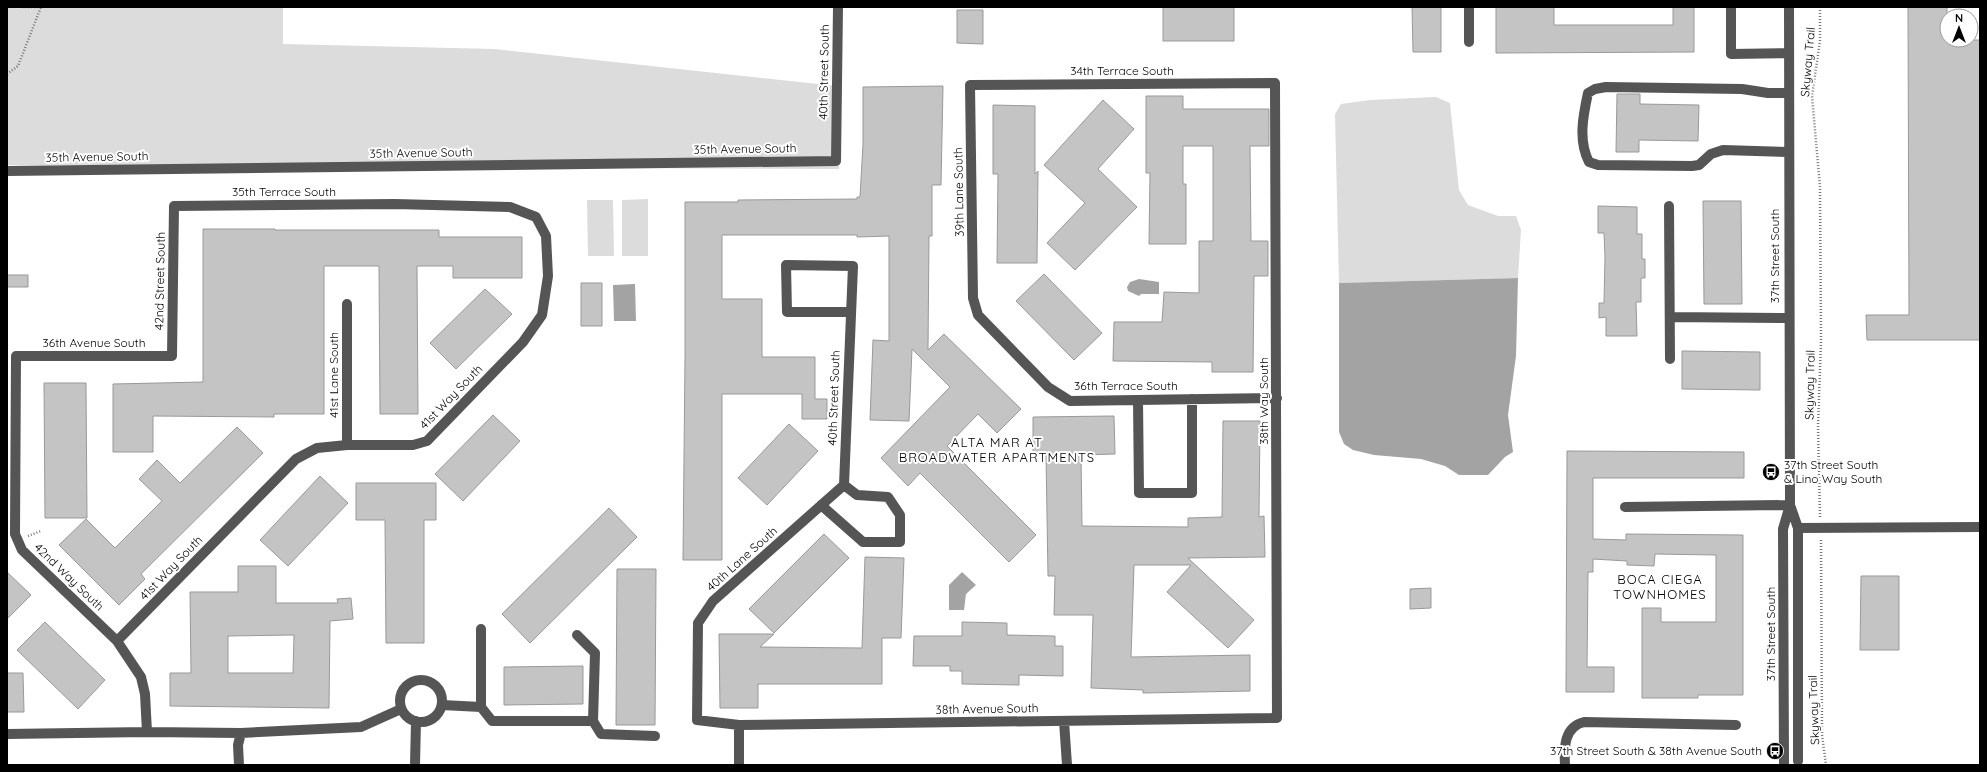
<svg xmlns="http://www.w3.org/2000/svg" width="1987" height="772" font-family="Quicksand,sans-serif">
  <rect width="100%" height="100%" fill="#fff"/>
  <path fill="#dcdcdc" d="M7,7h276v37l211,5 343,37 2,83 -832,-4z
    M1436,97l14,6 9,87 9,15 30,11h18l5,14 -3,48 -179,5 -4,-169 6,-10 29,-4z
    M648,199v57h-26v-56z
    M587,200h26l1,56h-26z"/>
  <path fill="#a3a3a3" d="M1518,278l-2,78 -8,59 5,37 -8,5 -17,18h-29l-14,-9 -24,-7 -47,-4 -21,-5 -9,-6 -5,-12v-149z
    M1139,279l20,3v12h-18l-2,2 -11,-5 -1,-4 3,-5z
    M635,284l1,37h-22l-1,-36z
    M962,572l14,13 -10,9 -2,16h-15v-25z"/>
  <path fill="#c4c4c4" stroke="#999" fill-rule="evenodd" d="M1163,7h71v34h-71z
    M1412,7h29v45h-28z
    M1496,7h58v18h119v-18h21v45l-198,1z
    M1908,7h39v33h33v300h-113l-1,-25h43z
    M957,10h26v34l-26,-1z
    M943,86l-2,99h-9v51h-3l-1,114 16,-16 77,75 -24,24 -19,-19 -31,32 89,89 -27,27 -89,-89 -12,13 -27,-28 69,-71 -38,-38 -3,72 -39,-1 3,-80 16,1v-105l-32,1v-2h-135v64h40v58h53v42h12v20h-25v-25h-80v166h-39l2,-203v-155h53v-2l119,-1v-2h3l3,-53v-57z
    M1617,94h23v10l59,1 -1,36 -59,-1v12h-23z
    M1146,96h37v13h86v37h-19l1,95h17v35h-14l-1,96h-41v-10l-99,-1 1,-39h48l2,-30 35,1v-52h14v-95h-30v38h3v60h-37l1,-71h-4z
    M1103,100l31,29 -36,40 39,38 -62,63 -28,-27 38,-40 -41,-38z
    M993,105l42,1v68l3,-3 -1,92h-40l1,-89h-5z
    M1703,201h38l1,103h-38z
    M1598,206l39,1v27h5v25h3v19h-4v24h-5l1,34h-31v-19l-7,1v-15h5l1,-46 -1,-24h-6z
    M203,229h72v1h164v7h83v41h-69v-12h-36l1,148h-38l-1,-148h-55v148h-50v3l-121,-1v36h-40v-68l90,-2z
    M1044,274l58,59 -28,27 -58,-59z
    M7,275h21v12h-21z
    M581,283h21v43h-21z
    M485,289l27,25 -56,55 -26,-26z
    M1682,351l78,1v38l-78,-1z
    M44,383h42l1,135h-42z
    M493,415l27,26 -57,60 -28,-27z
    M1114,416l1,38 -34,1 1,71 106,1v-9l34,-1 1,-96h37l-1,96 5,-1 1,41 -77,1 66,62 -26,28 -61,-56 24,-27h-57l-3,92 119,-2v36l-107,2v-3l-52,-2 2,-73h-39l1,-39h-7l-2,-121h-13v-38z
    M789,424l29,27 -51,54 -29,-27z
    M237,427l26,26 -122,121 4,5 -26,26 -60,-60 27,-26 29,29 47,-47 -23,-22 18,-19 23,23z
    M1567,451l177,1v26h-151v61l33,1v-6l117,1v160h-45v3h-56v-90h19v14h55v-67l-61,-1 -1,12 -27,-1v-4l-34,-2v13h-5l-1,95h27v25h-48z
    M320,476l28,27 -60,63 -28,-26z
    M356,483h80v37h-12v123h-38l-1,-123h-29z
    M609,508l28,29 -107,106 -28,-29z
    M824,534l25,24 -75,75 -25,-24z
    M865,557l39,1 -3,80h-19v46h-124v24h-38l-1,-74h55l-14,13 102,1z
    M238,566h38v37h62l-1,-4 14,-1 2,21 -23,2 -1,87 -159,-2v-33h21l-1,-81h48zM294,635l-1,38h-65v-37z
    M617,569h39l-1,156h-39z
    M7,572l24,23 -24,24z
    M1861,576h38v74h-39z
    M1431,588v20l-21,1v-20z
    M45,622l60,58 -27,29 -61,-59z
    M962,622l45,1v12l48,1v10h8v30l-44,-1v10l-57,-1v-13h-12v-5h-37l1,-30h48z
    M583,666v38l-79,1v-38z
    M7,673h16l1,39h-17z"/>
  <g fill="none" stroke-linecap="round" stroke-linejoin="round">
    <path stroke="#777" stroke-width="2.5" stroke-dasharray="1 2" stroke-linecap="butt" d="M22,7h17
      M1820,7v34l-8,55 8,91 1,154 -3,85 2,91
      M7,74l11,-8 23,-59
      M28,536l13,-5
      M1821,540l1,195 4,30"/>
    <path stroke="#555" stroke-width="10" d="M1469,7v35
      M1731,7v47l57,-1
      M1788,93h-20l-26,-4 -136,-2 -11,2 -7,4c-5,23 -10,48 1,69l9,3 94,1 7,-1 12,-11 12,-4 65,2
      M7,171l829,-10 2,-154
      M1669,206l1,153
      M1670,317l118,1
      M1138,400l1,93h53v-94
      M347,445v-141
      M844,485l-131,116 -15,22 -1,97 42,5 538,-7 -2,-635 -305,2 3,213 5,17 70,72 22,14 207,-3
      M844,485l9,-219 -67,-1 1,47h64
      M821,505l42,37h37v-27l-12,-18 -31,-2 -13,-10
      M1790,505l8,23v233
      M1625,507l165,-2
      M1798,528l182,-1
      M481,629v78
      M577,635l18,18 -2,68 8,13 54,2
      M117,641l179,-182 21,-11 30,-3h66l14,-4 96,-99 19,-27 6,-39 -2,-40 -10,-19 -26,-10 -115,-3 -221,2 -2,150h-156l-1,178 7,16 95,91 24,36 4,17 2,38
      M400 701a21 21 0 1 1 42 0a21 21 0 1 1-42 0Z
      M442,705l39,2 11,14h101
      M1064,721l3,44
      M739,725v40
      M7,734l140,-2 94,1 120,-6 40,-18
      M1784,764l-1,-235 7,-24 -1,-498
      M239,765l-1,-20 3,-12
      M415,765l1,-44
      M1565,765c-1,-18 -1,-38 19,-43l152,3"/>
  </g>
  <defs>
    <symbol id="bus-disc" viewBox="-11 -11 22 22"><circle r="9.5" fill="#000" stroke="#fff"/><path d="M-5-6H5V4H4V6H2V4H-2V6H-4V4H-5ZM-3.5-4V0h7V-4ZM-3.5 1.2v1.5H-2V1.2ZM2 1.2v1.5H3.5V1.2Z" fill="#fff"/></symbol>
  </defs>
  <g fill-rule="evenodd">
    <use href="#bus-disc" x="1761" y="462" width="20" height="20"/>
    <use href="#bus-disc" x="1765" y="741" width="20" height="20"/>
  </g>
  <g text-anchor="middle" stroke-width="4" stroke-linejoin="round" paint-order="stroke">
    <g font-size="12" fill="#000" stroke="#fff">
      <text transform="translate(1808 62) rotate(-85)" y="4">Skyway Trail</text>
      <text x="1122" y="75">34th Terrace South</text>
      <text transform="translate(824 72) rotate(-89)" y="4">40th Street South</text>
      <text transform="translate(745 149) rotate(-1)" y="4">35th Avenue South</text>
      <text transform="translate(421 153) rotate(-1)" y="4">35th Avenue South</text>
      <text transform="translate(97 157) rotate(-1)" y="4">35th Avenue South</text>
      <text x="284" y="196">35th Terrace South</text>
      <text transform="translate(959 192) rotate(-91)" y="4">39th Lane South</text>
      <text transform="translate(1775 256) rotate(-90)" y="4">37th Street South</text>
      <text transform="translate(160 281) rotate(-89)" y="4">42nd Street South</text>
      <text x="94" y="347">36th Avenue South</text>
      <text transform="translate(334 375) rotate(-90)" y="4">41st Lane South</text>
      <text transform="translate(1810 385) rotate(-89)" y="4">Skyway Trail</text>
      <text x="1126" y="390">36th Terrace South</text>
      <text transform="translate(451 397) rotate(-46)" y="4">41st Way South</text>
      <text transform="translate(834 398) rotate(-88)" y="4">40th Street South</text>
      <text transform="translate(1264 401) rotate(-90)" y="4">38th Way South</text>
      <text transform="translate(742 559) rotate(-42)" y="4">40th Lane South</text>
      <text transform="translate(171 568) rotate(-46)" y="4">41st Way South</text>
      <text transform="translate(69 577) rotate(44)" y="4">42nd Way South</text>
      <text transform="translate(1771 634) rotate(-90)" y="4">37th Street South</text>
      <text transform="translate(987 709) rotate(-1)" y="4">38th Avenue South</text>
      <text transform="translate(1814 710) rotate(-92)" y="4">Skyway Trail</text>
    </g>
    <g font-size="12" fill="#000" stroke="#fff" text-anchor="start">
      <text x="1784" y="469">37th Street South<tspan x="1784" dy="14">&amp; Lino Way South</tspan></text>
      <text x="1762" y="755" text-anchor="end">37th Street South &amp; 38th Avenue South</text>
    </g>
    <g font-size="13" letter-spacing="1" fill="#000" stroke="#fff">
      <text x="997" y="447">ALTA MAR AT<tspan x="997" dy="15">BROADWATER APARTMENTS</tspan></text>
      <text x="1660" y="584">BOCA CIEGA<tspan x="1660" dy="15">TOWNHOMES</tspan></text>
    </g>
  </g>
  <rect width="1987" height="772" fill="none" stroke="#000000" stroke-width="16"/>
  <g transform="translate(1959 28)"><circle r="19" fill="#ffffff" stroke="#999999"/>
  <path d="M0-3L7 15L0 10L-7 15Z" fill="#000000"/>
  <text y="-6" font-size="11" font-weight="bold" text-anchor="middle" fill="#000000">N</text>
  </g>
</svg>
